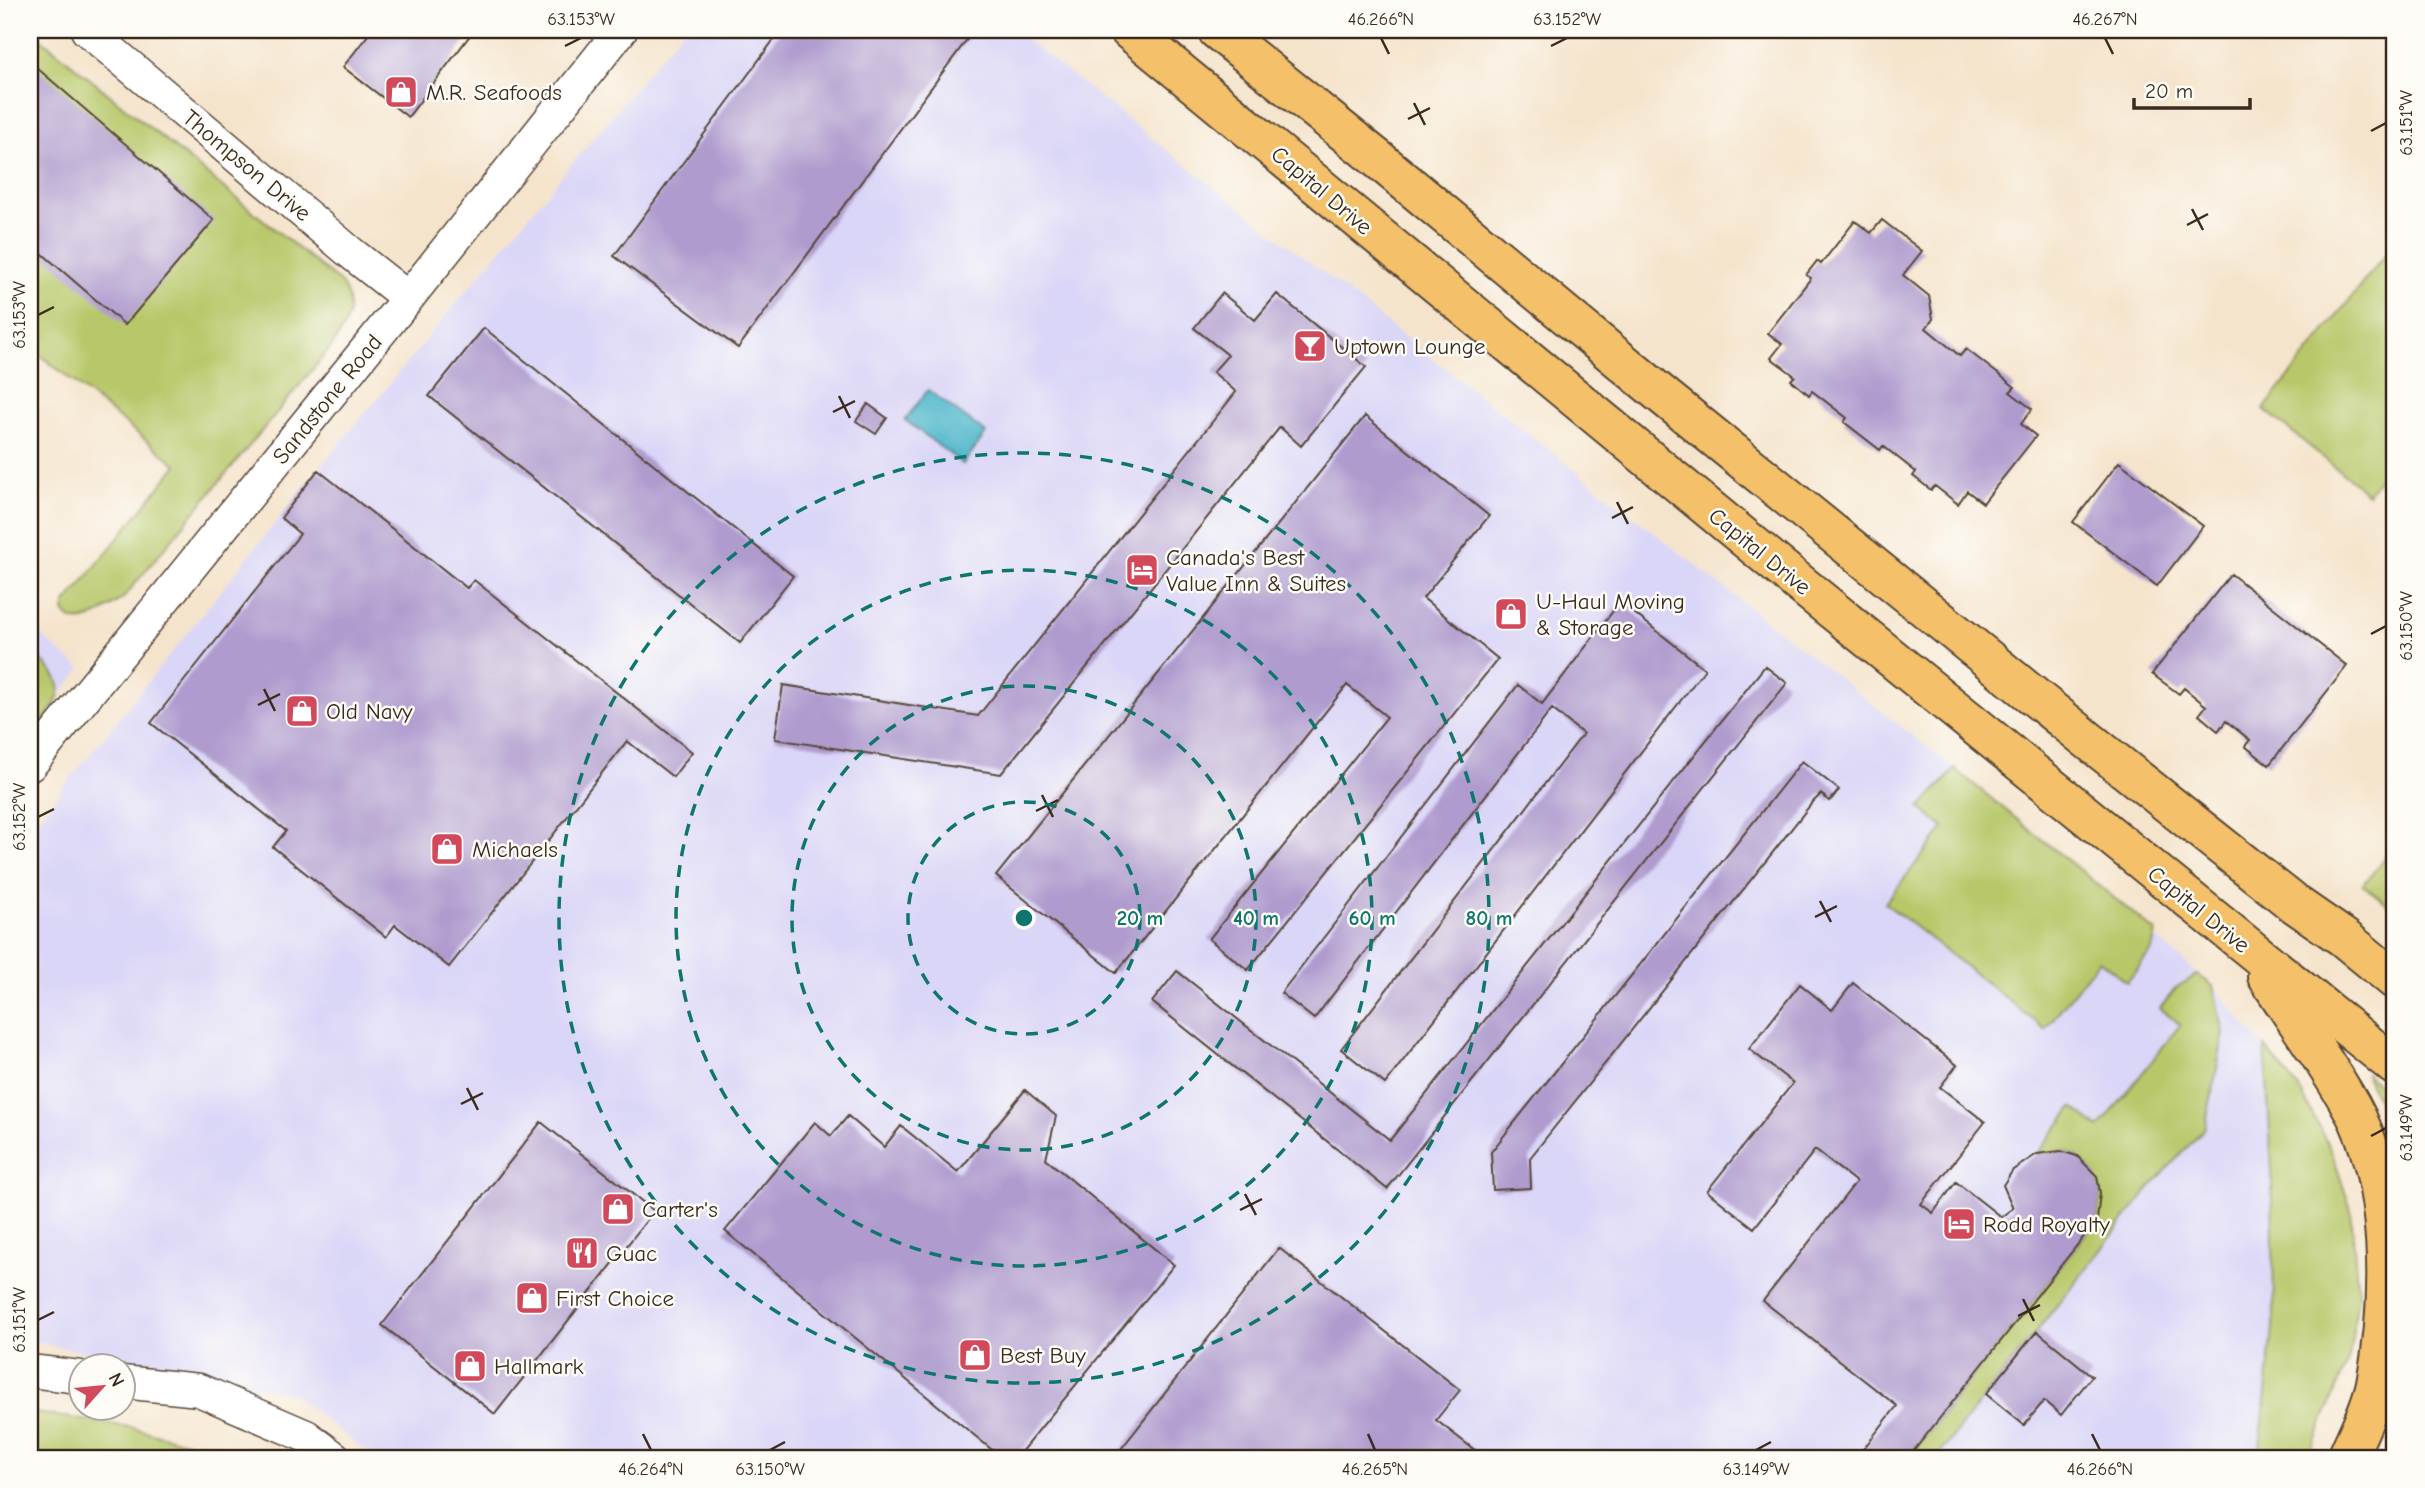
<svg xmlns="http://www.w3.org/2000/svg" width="2425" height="1488" font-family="'Comic Neue',sans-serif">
  <rect width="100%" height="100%" fill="#fdfcf7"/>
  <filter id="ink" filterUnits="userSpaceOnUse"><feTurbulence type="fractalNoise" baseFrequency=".0143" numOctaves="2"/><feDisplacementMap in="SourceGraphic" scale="14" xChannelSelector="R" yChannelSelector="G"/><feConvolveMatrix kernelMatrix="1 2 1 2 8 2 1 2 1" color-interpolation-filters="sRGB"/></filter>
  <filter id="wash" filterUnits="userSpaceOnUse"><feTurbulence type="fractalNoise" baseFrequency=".00686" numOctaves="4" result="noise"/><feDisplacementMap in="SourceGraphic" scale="28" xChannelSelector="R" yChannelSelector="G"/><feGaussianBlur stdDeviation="1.57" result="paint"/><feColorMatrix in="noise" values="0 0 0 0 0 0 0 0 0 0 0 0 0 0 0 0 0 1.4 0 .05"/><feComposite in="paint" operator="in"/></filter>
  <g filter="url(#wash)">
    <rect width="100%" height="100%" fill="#f5e4cc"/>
    <path fill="#dad6f7" d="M683,30h331l941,739 258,217 52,61 7,123 2,148 -15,140h-1885l-82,-64 -262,-53v-512l288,-359z
      M30,626l51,43 -51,63z"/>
    <path fill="#b8c769" stroke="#7a7844" stroke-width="2" d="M30,30l312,254c14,26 5,39 -10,62l-208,251c-14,10 -48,38 -60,14l2,-8 111,-138 -147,-118z
      M2395,242v214l-27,38 -104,-85z
      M30,651c46,37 32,45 0,85z
      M1955,769l201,163 -4,18 -25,32 -28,-22 -54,69 -160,-126 59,-75 -24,-20z
      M2395,845v65l-32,-25z
      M2197,975l16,11 11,47 -19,95 -52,56 -217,274h-28l189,-238 3,-27 -4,-17 -19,-20 -16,-5 -24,3 36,-47 26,21 81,-103 -20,-17 17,-21z
      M2265,1047l35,43 32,63 19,57 7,86 -9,62 -41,100h-49l15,-140 -2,-148z
      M2364,1072l31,26v48l-9,-28z
      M30,1412l100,15 113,31h-213z"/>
    <path fill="#4fb7cc" stroke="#457075" stroke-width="2" d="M928,390l58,43 -23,31 -58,-44z"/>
    <g id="blocks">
      <path fill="#af9bce" d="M372,30h102l-66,87 -65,-50z
        M781,30h193l-236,318 -124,-92z
        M30,62l184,158 -89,105 -95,-82z
        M1882,220l40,31 -19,24 26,21 4,23 -7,9 34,28 6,-7 49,38 -5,5 22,17 -11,15 15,12 -53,67 -16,-12 -9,13 -23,-18 -4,4 -18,-14 3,-4 -33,-26 -3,4 -36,-28 3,-4 -35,-27 -3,4 -18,-15 4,-4 -24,-18 11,-14 -14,-11 43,-55 -5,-3 11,-14 4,3 34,-43 16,12z
        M1222,293l33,27 22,-26 89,73 -65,79 -21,-19 -279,347 -226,-35 8,-54 195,31 258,-324 -23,-20 15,-17 -34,-27z
        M484,328l309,248 -53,67 -311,-247z
        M868,404l19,14 -11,16 -20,-13z
        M1365,416l124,100 -66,82 75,61 -250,311 -39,-31 178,-222 -40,-32 -231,288 -120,-97z
        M2119,462l84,64 -46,60 -84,-64z
        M318,470l149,118 7,-8 218,172 -19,25 -46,-36 -178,226 -54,-42 -9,12 -113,-90 13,-16 -135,-108 149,-189 -19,-16z
        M2231,574l116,92 -78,99 -24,-19 5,-6 -24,-19 -8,10 -19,-16 7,-9 -22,-18 -5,6 -27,-20z
        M1620,602l85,67 -320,415 -44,-35 242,-315 -31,-25 -238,310 -33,-26 237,-308 24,19z
        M1765,666l22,17 -400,506 -235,-187 25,-31 213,169z
        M1802,761l37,29 -9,11 -9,-7 -9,9 -282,355 1,30 -38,2 -2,-38z
        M1853,983l104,82 -17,22 45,35 -64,82 12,9 23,-31 45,35 12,-9 -10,-23 10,-15 24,-16 24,-3 16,5 20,20 3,17 -3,27 -189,238h-79v-5h31l37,-47 -134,-105 93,-119 -41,-32 -61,78 -47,-37 86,-108 -44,-34 51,-65 32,26z
        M1025,1090l31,26 -10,43 128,106 -158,193h-14l-277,-227 90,-109 16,14 17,-20 36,31 17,-21 57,46z
        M541,1122l113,89 -159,203 -113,-89z
        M1279,1248l181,142 -24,30 49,38h-371z
        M2037,1331l55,45 -31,39 -17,-14 -20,24 -38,-31z"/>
    </g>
  </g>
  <g filter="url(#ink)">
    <use href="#blocks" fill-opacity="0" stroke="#574638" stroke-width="2"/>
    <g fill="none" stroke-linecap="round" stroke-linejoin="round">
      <defs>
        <path id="minor" d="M87,30l264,223 57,45
          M30,765l378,-467 213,-268
          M30,1371l50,6
          M122,1382l77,8 107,46 29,22"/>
        <path id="primary" d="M1129,30l669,552 597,484
          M1217,30l162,130 283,235 426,345 204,162 52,36 51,42
          M2267,976c27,43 59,85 84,130 42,76 41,194 25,277 -5,26 -19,51 -29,75"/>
      </defs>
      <use href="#minor" stroke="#574638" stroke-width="35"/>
      <use href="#primary" stroke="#574638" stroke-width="42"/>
      <use href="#minor" stroke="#fff" stroke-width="32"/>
      <use href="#primary" stroke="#f4c16a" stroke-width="38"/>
    </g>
  </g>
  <path fill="none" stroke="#3b2a1e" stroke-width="2.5" d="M1381,38l8,16M2105,38l8,16M565,46l16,-8M1551,46l16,-8M1414,103l11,22M1408,119l22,-11M2371,131l15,-8M2192,209l11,21M2187,225l21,-11M38,315l16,-8M839,396l11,22M833,412l22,-11M1617,502l11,22M1612,518l21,-11M2371,634l15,-8M264,689l11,22M258,705l22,-11M1042,795l11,22M1036,811l22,-11M38,817l16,-8M1820,901l11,21M1815,917l22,-11M467,1088l11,22M461,1104l22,-11M2371,1136l15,-8M1245,1194l11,21M1240,1210l22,-11M2023,1299l11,22M2018,1316l22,-11M38,1320l16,-8M643,1434l8,16M1368,1434l7,16M2092,1434l8,16M770,1450l15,-8M1756,1450l15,-8"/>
  <g fill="none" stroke="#0f766e" stroke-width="3.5" stroke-dasharray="12 9">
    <circle cx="1024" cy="918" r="116"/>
    <circle cx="1024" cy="918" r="232"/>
    <circle cx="1024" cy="918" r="348"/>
    <circle cx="1024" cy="918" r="465"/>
  </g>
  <defs>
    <symbol id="shop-square" viewBox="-11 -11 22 22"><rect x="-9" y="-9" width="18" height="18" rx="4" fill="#d1495b" stroke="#fdfcf7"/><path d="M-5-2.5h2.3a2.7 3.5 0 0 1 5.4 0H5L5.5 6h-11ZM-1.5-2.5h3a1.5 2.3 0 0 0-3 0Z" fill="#fff"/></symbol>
    <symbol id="bar-square" viewBox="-11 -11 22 22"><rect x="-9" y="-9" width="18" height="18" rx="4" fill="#d1495b" stroke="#fdfcf7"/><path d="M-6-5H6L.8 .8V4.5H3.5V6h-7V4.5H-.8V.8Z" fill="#fff"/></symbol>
    <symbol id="hotel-square" viewBox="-11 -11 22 22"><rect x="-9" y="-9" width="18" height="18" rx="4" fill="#d1495b" stroke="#fdfcf7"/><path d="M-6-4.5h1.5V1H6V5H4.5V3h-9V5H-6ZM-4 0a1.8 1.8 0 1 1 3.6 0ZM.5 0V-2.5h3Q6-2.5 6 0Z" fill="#fff"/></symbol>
    <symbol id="restaurant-square" viewBox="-11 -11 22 22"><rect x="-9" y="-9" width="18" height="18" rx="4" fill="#d1495b" stroke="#fdfcf7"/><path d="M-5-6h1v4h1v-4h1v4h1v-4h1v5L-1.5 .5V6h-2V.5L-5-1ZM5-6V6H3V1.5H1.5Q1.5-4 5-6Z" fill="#fff"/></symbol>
  </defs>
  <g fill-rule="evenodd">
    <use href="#shop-square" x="382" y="73" width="38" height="38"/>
    <use href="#bar-square" x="1291" y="327" width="38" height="38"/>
    <use href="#hotel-square" x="1123" y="551" width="38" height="38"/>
    <use href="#shop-square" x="1492" y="595" width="38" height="38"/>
    <use href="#shop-square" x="283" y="692" width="38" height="38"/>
    <use href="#shop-square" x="428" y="830" width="38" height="38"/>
    <use href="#shop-square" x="599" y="1190" width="38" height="38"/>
    <use href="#hotel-square" x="1940" y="1205" width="38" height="38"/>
    <use href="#restaurant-square" x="563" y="1234" width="38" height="38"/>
    <use href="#shop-square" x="513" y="1279" width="38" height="38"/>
    <use href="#shop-square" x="956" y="1336" width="38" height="38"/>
    <use href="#shop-square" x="451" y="1347" width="38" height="38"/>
  </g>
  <g text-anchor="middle" stroke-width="5" stroke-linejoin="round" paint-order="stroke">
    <g font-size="23" fill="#3b2a1e" stroke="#fdfcf7" text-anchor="start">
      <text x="426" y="100">M.R. Seafoods</text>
      <text x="1334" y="354">Uptown Lounge</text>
      <text x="1166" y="565">Canada's Best<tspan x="1166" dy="26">Value Inn &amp; Suites</tspan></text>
      <text x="1536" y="609">U-Haul Moving<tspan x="1536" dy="26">&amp; Storage</tspan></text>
      <text x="326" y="719">Old Navy</text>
      <text x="472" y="857">Michaels</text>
      <text x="642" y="1217">Carter's</text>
      <text x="1983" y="1232">Rodd Royalty</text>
      <text x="606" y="1261">Guac</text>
      <text x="556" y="1306">First Choice</text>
      <text x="1000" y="1363">Best Buy</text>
      <text x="494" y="1374">Hallmark</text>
    </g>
    <g font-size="23" fill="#3b2a1e" stroke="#fdfcf7">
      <text transform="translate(247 165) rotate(40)" y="8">Thompson Drive</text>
      <text transform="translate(1322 190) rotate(40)" y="8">Capital Drive</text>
      <text transform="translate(327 399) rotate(-51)" y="8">Sandstone Road</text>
      <text transform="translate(1760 551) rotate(39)" y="8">Capital Drive</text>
      <text transform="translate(2199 909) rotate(39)" y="8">Capital Drive</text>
    </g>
  </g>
  <circle cx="1024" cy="918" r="10" fill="#0f766e" stroke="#fdfcf7" stroke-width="3.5"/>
  <g font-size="21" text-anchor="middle" font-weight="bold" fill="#0f766e" stroke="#fdfcf7" stroke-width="5" stroke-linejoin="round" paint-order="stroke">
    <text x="1140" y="925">20 m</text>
    <text x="1256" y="925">40 m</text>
    <text x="1372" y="925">60 m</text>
    <text x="1489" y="925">80 m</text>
  </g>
  <rect width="2425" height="1488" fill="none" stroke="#fdfcf7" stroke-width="77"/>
  <g transform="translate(102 1387) rotate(63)"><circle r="33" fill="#fdfcf7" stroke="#afa8a0" stroke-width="2"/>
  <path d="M0-5L12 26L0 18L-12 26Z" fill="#d1495b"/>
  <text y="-10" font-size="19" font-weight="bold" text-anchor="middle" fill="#3b2a1e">N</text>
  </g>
  <path d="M2134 98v10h116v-10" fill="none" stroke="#3b2a1e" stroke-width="3.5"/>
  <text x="2145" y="98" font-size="21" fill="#3b2a1e" stroke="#fdfcf7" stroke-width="5" paint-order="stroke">20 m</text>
  <rect x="38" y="38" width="2348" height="1412" fill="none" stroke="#3b2a1e" stroke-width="2.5"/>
  <g font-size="18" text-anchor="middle" fill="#3b2a1e">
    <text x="581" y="25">63.153°W</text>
    <text x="1381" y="25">46.266°N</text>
    <text x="1567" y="25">63.152°W</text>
    <text x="2105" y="25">46.267°N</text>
    <text transform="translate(2406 123) rotate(-90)" y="6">63.151°W</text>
    <text transform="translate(19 315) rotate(-90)" y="6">63.153°W</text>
    <text transform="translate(2406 626) rotate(-90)" y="6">63.150°W</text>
    <text transform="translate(19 817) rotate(-90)" y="6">63.152°W</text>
    <text transform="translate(2406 1128) rotate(-90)" y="6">63.149°W</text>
    <text transform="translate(19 1320) rotate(-90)" y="6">63.151°W</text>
    <text x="651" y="1475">46.264°N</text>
    <text x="770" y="1475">63.150°W</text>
    <text x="1375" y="1475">46.265°N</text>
    <text x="1756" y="1475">63.149°W</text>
    <text x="2100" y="1475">46.266°N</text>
  </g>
</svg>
